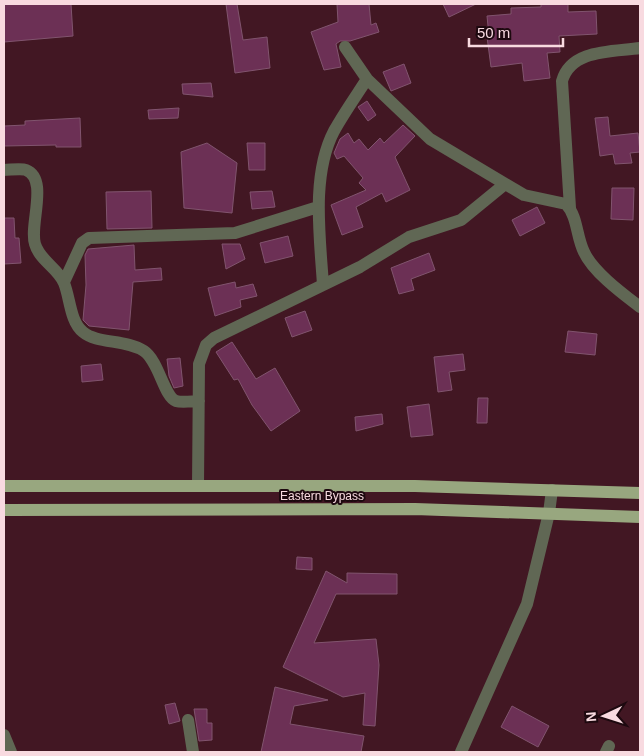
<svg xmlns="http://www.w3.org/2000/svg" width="644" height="756" font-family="Arial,sans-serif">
  <rect width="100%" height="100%" fill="#421723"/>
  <path fill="#6c3055" stroke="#81546e" d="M4,4h67l2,32 -69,6z
    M226,4h11l6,36 24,-3 3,31 -35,5z
    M337,4h32l2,21 5,-2 3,9 -29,9h-10l-4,3 5,23 -17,3 -13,-38 27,-10z
    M443,4h33l-27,13z
    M541,4h27v8l28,-1 1,23 -38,2 1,16 -13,1 3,25 -26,3 -2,-18 -31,4 -4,-30 2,-1 -2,-20 24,-2v-6l30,-1z
    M404,64l7,19 -20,8 -8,-19z
    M211,83l2,14 -30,-3 -1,-10z
    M367,101l9,14 -8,6 -10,-14z
    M179,108l-1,10 -29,1 -1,-9z
    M608,117l2,19 28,-3 2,19 -10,1 2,10 -17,1 -2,-10 -13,2 -5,-38z
    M80,118l1,29h-25v-2l-52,1v-20l21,-1v-4z
    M403,125l12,11 -20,21 15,33 -24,12 -4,-9 -26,14 7,20 -21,8 -11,-30 35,-15 -7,-7 4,-5 -19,-22 -7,3 -3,-6 6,-14 8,-6 6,10 5,-4 9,11 12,-12 4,5z
    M207,143l30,20 -5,50 -48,-5 -3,-56z
    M247,143h18v27h-16z
    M612,188h22l-1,32 -22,-1z
    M151,191l1,37 -45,1 -1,-37z
    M272,191l3,16 -23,2 -2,-17z
    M537,207l8,16 -25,13 -8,-16z
    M4,218h10l1,20h4l2,25 -17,1z
    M288,236l5,20 -28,7 -5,-20z
    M222,244h18l5,15 -19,10z
    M134,245l1,25 26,-2 1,12 -29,2 -4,48 -40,-4 -6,-6 3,-35 -1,-30 3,-6z
    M429,253l6,17 -24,9 3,11 -15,4 -8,-26z
    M235,282l1,6 17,-4 4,12 -17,4 1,7 -26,9 -7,-28z
    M305,311l7,19 -20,7 -7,-19z
    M568,331l29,3 -2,21 -30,-3z
    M232,342l24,37 19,-11 25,43 -29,20 -19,-26 -14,-26 -4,1 -18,-28z
    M463,354l2,16 -16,2 3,18 -14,2 -4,-35z
    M180,358l3,28 -9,2 -5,-12 -2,-17z
    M101,364l2,16 -21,2 -1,-16z
    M478,398h10l-1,25h-10z
    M429,404l4,31 -22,2 -4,-30z
    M382,414l1,10 -27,7 -1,-14z
    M297,557l15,1v12l-16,-1z
    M326,571l21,12v-10l50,1v20h-61l-22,49 62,-4 3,26 -4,61 -12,-1 2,-32 -22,4 -60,-30z
    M275,687l53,13 -34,6 -4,18 74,12 -3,16h-100z
    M175,703l5,18 -11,3 -4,-19z
    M512,706l37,20 -11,21 -37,-20z
    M194,709h13v14h5v17l-13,1z"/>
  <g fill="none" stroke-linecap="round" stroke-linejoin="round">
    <path stroke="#606754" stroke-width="12" d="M345,47l22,32 63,60 94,56 42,9c12,13 10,32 18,48 9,20 39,42 56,55
      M4,170c6,0 17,-2 22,0 23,9 3,55 9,74 5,17 23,24 29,39 6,14 6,39 19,49 14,12 43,7 61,19 15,10 20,46 32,50 6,2 17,0 23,0
      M570,208l-8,-127c9,-32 50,-29 78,-33
      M64,282l18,-39 7,-5 146,-5 83,-26
      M323,285c-3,-48 -12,-110 11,-154 10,-18 22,-35 33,-52
      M198,486l1,-122 7,-19 8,-7 146,-71 49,-30 52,-17 44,-36
      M188,720l5,32
      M4,735l7,17
      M461,752l66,-148 22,-91 3,-23
      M606,752l3,-6"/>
    <path stroke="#98a77f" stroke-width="12" d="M4,486h411l225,7
      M4,510l411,-1 225,8"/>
  </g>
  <g text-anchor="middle" stroke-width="4" stroke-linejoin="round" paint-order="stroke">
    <g font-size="12" fill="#f8dae0" stroke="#1d090f">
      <text x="322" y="500">Eastern Bypass</text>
    </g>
  </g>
  <rect width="644" height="756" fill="none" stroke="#f8dae0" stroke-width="10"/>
  <g transform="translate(604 716) rotate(266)" stroke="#1d090f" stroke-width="4" paint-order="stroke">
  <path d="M0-4L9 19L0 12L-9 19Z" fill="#f8dae0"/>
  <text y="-8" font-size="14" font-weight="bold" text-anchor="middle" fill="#f8dae0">N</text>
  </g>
  <path d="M469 38v8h94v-8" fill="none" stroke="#f8dae0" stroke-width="2.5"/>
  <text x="477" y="38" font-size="15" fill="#f8dae0" stroke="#1d090f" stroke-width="4" paint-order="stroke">50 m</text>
</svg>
